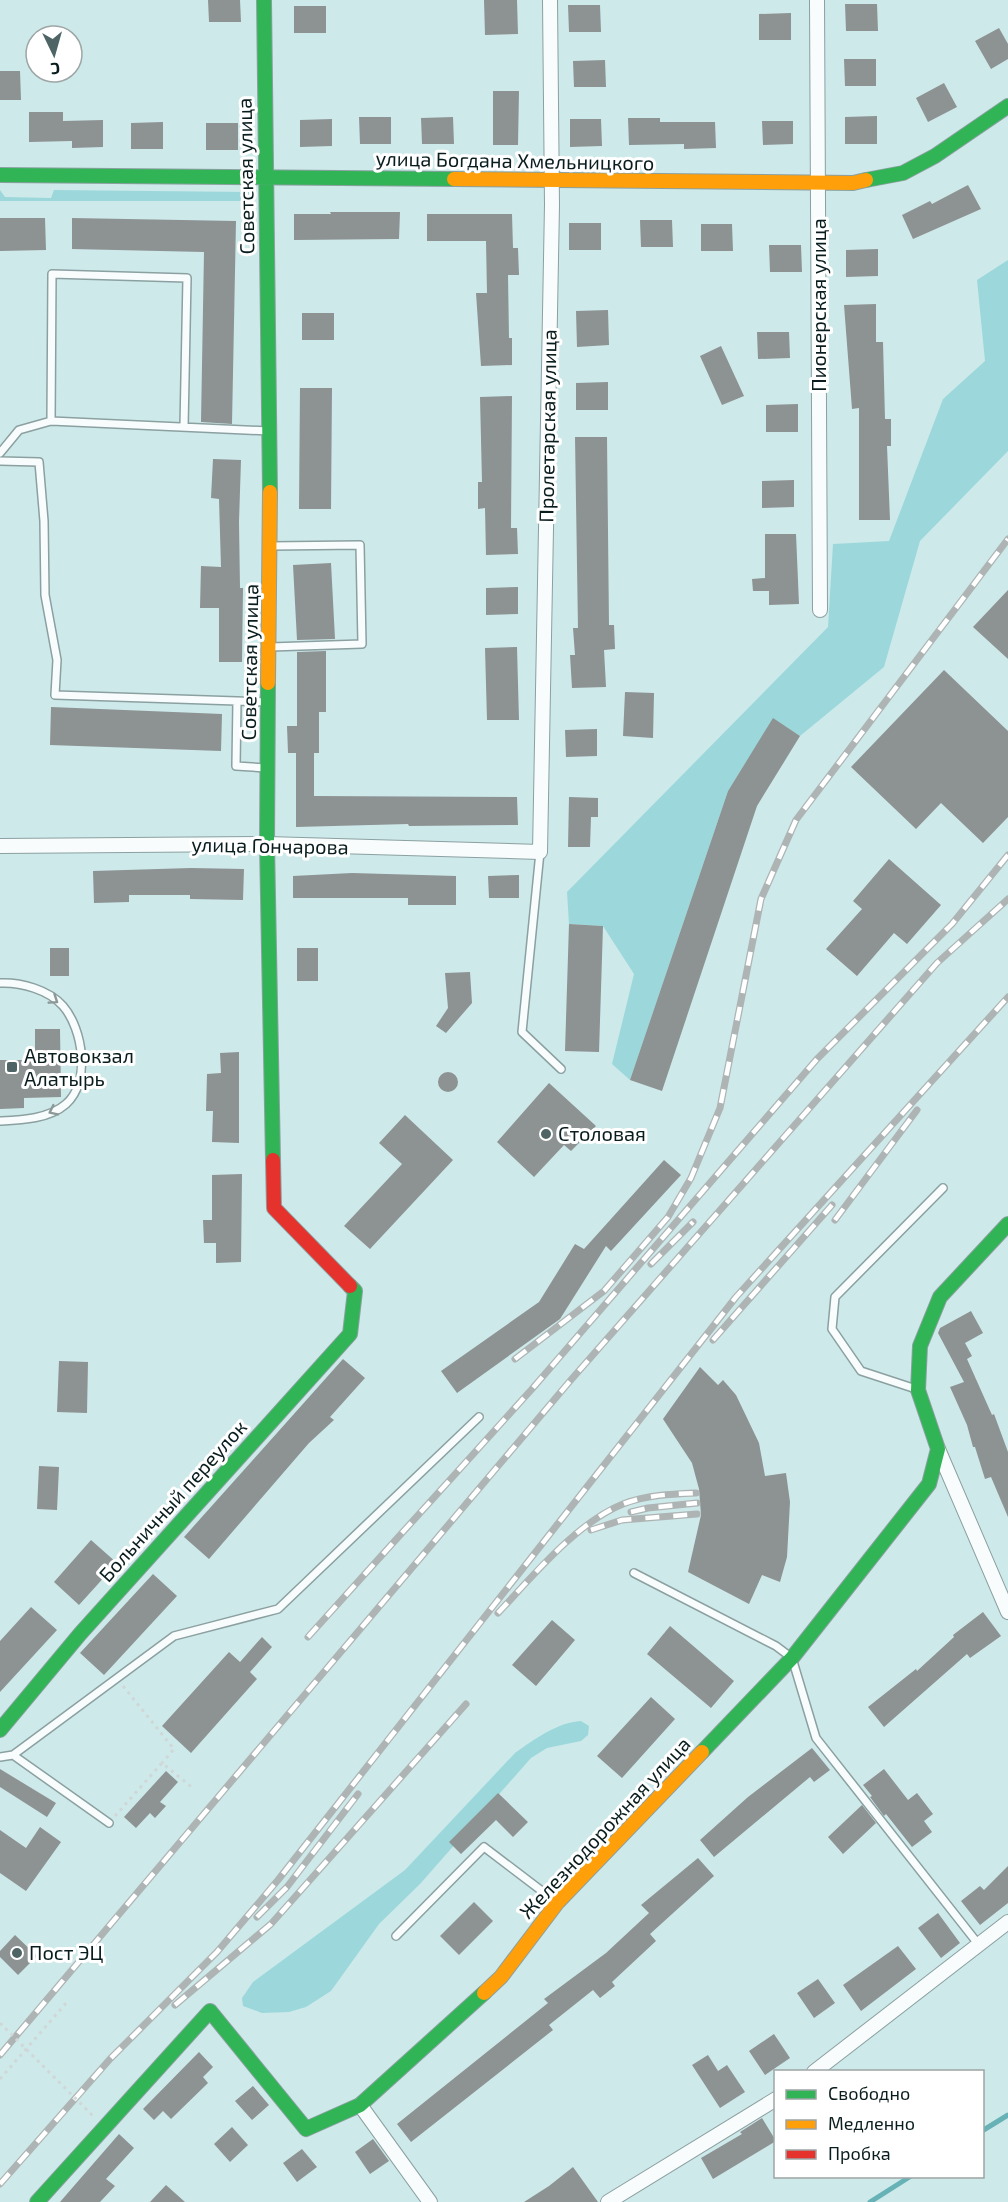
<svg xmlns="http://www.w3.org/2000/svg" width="1008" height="2202" font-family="'Exo 2',sans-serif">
  <rect width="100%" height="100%" fill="#cee9ea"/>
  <path fill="#9cd8db" d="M0,190l5,7 46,1 3,-8 196,2 1,9h-251z
    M1008,260v191l-88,90 -36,126 -84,69 -27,-17 -45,72 -98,289 -18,-16 22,-90 -31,-48 -34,-2 -2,-32 261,-265 5,-83 56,-3 54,-142 42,-38 -8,-81z
    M581,1721l8,5 -1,9 -7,6 -34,7 -16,10 -111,126 -41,40 -48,67 -25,16 -17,5 -27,1 -19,-7 -1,-8 11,-16 152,-112 110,-117c18,-13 43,-31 66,-32z"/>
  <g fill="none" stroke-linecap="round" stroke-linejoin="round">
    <path stroke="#66b2b6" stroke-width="5" d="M982,2131l26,-16
      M870,2202l41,-26"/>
  </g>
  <path fill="#8d9293" d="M208,0h32l1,22h-32z
    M484,0h33l1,34 -33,1z
    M845,4h32l1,27h-32z
    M568,5h32l1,27h-32z
    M294,6h32v27h-32z
    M791,13v27h-32v-26z
    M999,28l9,16v15l-17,10 -16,-28z
    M844,59h32v27h-31z
    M605,60l1,27h-32l-1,-26z
    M0,71h20l1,29h-21z
    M944,83l13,24 -29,15 -12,-24z
    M493,91h26l-1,54h-25z
    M29,112h34v9l40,-1v27l-31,1v-7l-43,1z
    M877,116v28h-32v-27z
    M359,117h32v27h-31z
    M453,117l1,27h-32l-1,-26z
    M628,118h32v4h55l1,26 -32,1v-5l-55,1z
    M332,119v27l-32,1v-27z
    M570,119h31l1,27 -32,1z
    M762,121h31v23l-30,1z
    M163,122v27h-32v-26z
    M206,123h32v27h-32z
    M968,185l13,24 -68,30 -11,-24 28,-14 2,3z
    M330,212h70l-1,27 -105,1v-26h37z
    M427,214h85l1,34h5l1,27h-11l1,63h3v27l-31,1 -5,-73h11l-1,-52h-59z
    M0,218h45l1,32 -46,1z
    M72,218l164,3 -4,203 -31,-2 3,-170 -132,-3z
    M640,220h32l1,27h-32z
    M569,223h32v27h-32z
    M701,224h31l1,27h-32z
    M769,245h32l1,27h-32z
    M878,249v27l-32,1v-27z
    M876,304v38h7l2,77h6v27h-4l3,74h-31v-112l-7,1 -8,-104z
    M608,310l1,35 -32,2 -1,-36z
    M302,313h32v27h-32z
    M757,332h32l1,26 -32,1z
    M721,346l23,50 -22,9 -22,-49z
    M608,382v28h-32v-27z
    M300,388h32l-1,121h-32z
    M512,396l-1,132h6l1,26 -32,1 -1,-47 -7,1v-27h4l-2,-85z
    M798,404v28h-32v-27z
    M575,437h32l2,188h5l1,24 -11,1 2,37 -34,1 -2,-33h5l-2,-27h5z
    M213,459l28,1 -2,62 1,66h3l-1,74h-23v-54h-19l1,-42 20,1 -2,-68 -8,-1z
    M794,480v27l-32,1v-27z
    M765,534h31l3,70 -30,1v-14h-16l-1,-12 13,-1z
    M331,563l4,76 -38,1 -4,-75z
    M518,587v27l-32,1v-27z
    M1008,590v69l-35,-32z
    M517,647l2,73h-32l-2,-72z
    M326,651v61h-7v41h-5v43l203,1 1,28 -109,1 -1,-2 -112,3v-74h-8l-1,-27h10v-74z
    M944,670l64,61v86l-25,26 -42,-40 -25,26 -65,-62z
    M625,692l29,1 -1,45 -30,-2z
    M51,707l171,7 -1,37 -171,-6z
    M773,718l27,18 -43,70 -95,285 -32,-11 98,-289z
    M597,729v27l-31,1 -1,-27z
    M569,797l29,1v19h-7l-1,30h-22z
    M889,859l52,46 -34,39 -13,-11 -37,43 -31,-27 36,-40 -9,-8z
    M191,868l53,1 -1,31 -53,-1v-4h-61v7l-35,1 -1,-32z
    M352,873l104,3v29h-48v-7h-115v-22z
    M519,875v23h-30l-1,-22z
    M569,924l34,2 -4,126 -34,-1z
    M50,948h19v28h-19z
    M297,948h21v33h-21z
    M470,972l2,31 -26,30 -10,-7 12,-18 -3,-35z
    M35,1029h25l1,68 -37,1v10l-24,1v-49h35z
    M239,1052v91l-27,-1 1,-31h-7l1,-37 14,-1 -1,-20z
    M438 1082a10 10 0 1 1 20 0a10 10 0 1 1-20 0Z
    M549,1083l47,43 -25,25 -7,-6 -30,32 -37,-35z
    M405,1115l48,45 -83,89 -26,-23 58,-62 -23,-21z
    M664,1160l17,15 -70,76 -5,-5 -46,73 -103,74 -16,-22 98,-69 36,-58 9,5z
    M242,1174l-1,88 -25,1v-20h-12l-1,-23h9v-45z
    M971,1311l12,22 -18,10 7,13 -5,3 25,56 2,-1 14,38v65l-17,-40 -6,2 -10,-32h-2l-6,-22 -17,-38 14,-5 -26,-49 2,-5z
    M343,1359l22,19 -35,39 4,3 -25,23 -100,116 -25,-22z
    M59,1361l29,1 -1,51 -30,-1z
    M700,1367l18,18 5,-5 13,15 23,48 6,33 21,-3 4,29 -3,55 -7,25 -18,-7 -13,29 -61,-32 13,-57 -2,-26 -7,-26 -29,-44z
    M39,1466l20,1 -2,43 -20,-1z
    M91,1540l26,23 -38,42 -25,-23z
    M153,1574l24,22 -73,79 -24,-22z
    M31,1607l26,23 -57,62v-51z
    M983,1612l18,24 -31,22 -3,-4 -83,73 -16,-20 48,-38 1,2 37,-34 -1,-2z
    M552,1620l23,20 -39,46 -24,-21z
    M670,1626l64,55 -23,27 -64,-54z
    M262,1637l10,10 -22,25 7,7 -66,74 -29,-27 67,-74 11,10z
    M651,1697l24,22 -53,59 -25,-22z
    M812,1748l18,22 -16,12 -4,-5 -96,80 -14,-17 48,-43z
    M0,1769l56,34 -9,14 -47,-30z
    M884,1769l24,31 9,-7 16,21 -9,7 8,11 -20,15 -26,-33 -2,2 -14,-19 2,-1 -9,-11z
    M166,1771l12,11 -18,20 6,4 -11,12 -5,-5 -14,15 -12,-11z
    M498,1793l30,29 -15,15 -17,-17 -35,34 -12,-12z
    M862,1805l14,18 -33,31 -15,-17z
    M40,1827l21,15 -35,49 -26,-18v-43l26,18z
    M698,1858l16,18 -64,58 6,7 -44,41 3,4 -15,12 -7,-8 -44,35 4,5 -142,112 -14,-18 151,-121 -4,-4 62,-46 43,-40 -8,-8z
    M1008,1866v37l-28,22 -19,-24 19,-15 4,4z
    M474,1902l19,19 -34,34 -19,-19z
    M938,1913l22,30 -19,15 -23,-30z
    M15,1935l22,21 -19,19 -18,-18v-6z
    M898,1946l18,23 -55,42 -18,-26z
    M818,1979l17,24 -21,15 -17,-25z
    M774,2034l16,24 -25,17 -16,-24z
    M199,2052l14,15 -10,10 5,6 -37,36 -8,-8 -9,9 -11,-11z
    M708,2055l10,16 9,-6 18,27 -25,16 -28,-43z
    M253,2086l16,19 -17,15 -17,-19z
    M762,2118l14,23 -63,38 -12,-21 41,-24 -2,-2z
    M232,2127l16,18 -18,17 -16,-18z
    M119,2134l15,14 -28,31 9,7 -15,16h-40z
    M373,2139l16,22 -19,13 -15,-22z
    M302,2149l15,18 -20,15 -14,-19z
    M573,2167l25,35h-74l25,-16z
    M166,2185l19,17h-35z"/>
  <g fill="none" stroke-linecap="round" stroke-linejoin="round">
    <defs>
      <path id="lane" d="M51,421l1,-147 135,4 -3,149
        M0,453l19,-23 32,-9 217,10
        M0,461l39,1 5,59 1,74 12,65 -2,35 182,6 -1,65 30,2
        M270,647l92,-3 -2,-99 -89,1
        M237,701l30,1
        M540,852l-18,180 39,37
        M0,983c21,-1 49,7 63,23 20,23 28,76 3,98 -17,15 -45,16 -66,17
        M916,1389l-55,-18 -29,-42 3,-32 108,-109
        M634,1573l142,73 16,12 24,80 163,207
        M13,1755l96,68
        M0,1757l13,-2 161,-119 104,-27 201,-192
        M396,1936l88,-89 71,54"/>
      <path id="street" d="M817,0l3,610
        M0,846l267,-2 273,8 12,-647 -2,-205
        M938,1449l70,163
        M814,2072l194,-150
        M360,2105l70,97
        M608,2202l168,-103"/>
      <path id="fast" d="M264,0l6,492
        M0,175l454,4
        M866,180l37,-7 32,-17 73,-50
        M268,683l-1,161 6,316
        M0,1730l80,-96 270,-300 5,-43 -5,-5
        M702,1752l90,-94 137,-174 9,-35 -20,-59 2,-44 20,-49 68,-73
        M37,2202l173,-191 96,118 54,-24 124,-112"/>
      <path id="slow" d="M454,179l399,4 13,-3
        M268,683l2,-191
        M484,1993l17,-16 56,-74 145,-151"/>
      <path id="jam" d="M273,1160l1,48 76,78"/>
    </defs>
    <use href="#lane" stroke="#8ba0a1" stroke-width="10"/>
    <use href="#street" stroke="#8ba0a1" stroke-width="16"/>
    <use href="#fast" stroke="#8ba0a1" stroke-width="16"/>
    <use href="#slow" stroke="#8ba0a1" stroke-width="16"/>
    <use href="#jam" stroke="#8ba0a1" stroke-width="16"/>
    <path stroke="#cfd7d7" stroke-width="3" stroke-dasharray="3 4.5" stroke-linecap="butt" d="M123,1686l51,63 -12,14
      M115,1816l47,-53 32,26
      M0,2079l68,-78"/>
    <use href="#lane" stroke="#f8fcfc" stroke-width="7"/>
    <use href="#street" stroke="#f8fcfc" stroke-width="14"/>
    <use href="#fast" stroke="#30b455" stroke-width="14"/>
    <use href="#slow" stroke="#ff9f0a" stroke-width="14"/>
    <use href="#jam" stroke="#e5322d" stroke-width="14"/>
    <defs>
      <path id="rail" d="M835,1220l82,-110
        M651,1264l42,-42
        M713,1340l119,-135
        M515,1359l89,-68 64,-74 23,-39 29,-70 41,-209 35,-79 212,-281
        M631,1512l17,-4 49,-5
        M591,1530l31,-10 75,-6
        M498,1613c34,-36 78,-90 125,-109 23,-9 49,-10 73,-11
        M308,1637l224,-248 285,-330 135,-135 56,-69
        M257,1917l30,-30 71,-93
        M175,2005l96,-81 195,-220
        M0,2055l570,-674 367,-418 71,-64
        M0,2184l110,-125 107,-107 61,-72 458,-583 272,-300"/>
    </defs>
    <use href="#rail" stroke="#aeb4b4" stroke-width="7"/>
    <use href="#rail" stroke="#fff" stroke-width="4.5" stroke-dasharray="14" stroke-linecap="butt"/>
    <path stroke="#cfd7d7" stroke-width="3" stroke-dasharray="3 4.5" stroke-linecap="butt" d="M0,2023l95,95"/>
  </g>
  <defs><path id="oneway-chevron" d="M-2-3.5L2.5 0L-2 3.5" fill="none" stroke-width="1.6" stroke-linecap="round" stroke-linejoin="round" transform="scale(1.5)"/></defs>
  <g stroke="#8d9898">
    <use href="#oneway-chevron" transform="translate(54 1000) rotate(34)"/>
    <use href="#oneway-chevron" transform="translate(53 1111) rotate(154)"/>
  </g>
  <g fill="#4f6465" stroke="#fff" stroke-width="2">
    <rect x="6" y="1061" width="12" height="12" rx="3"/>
    <circle cx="546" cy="1134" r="6"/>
    <circle cx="17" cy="1953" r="6"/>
  </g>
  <g text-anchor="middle" stroke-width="6" stroke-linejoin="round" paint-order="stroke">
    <g font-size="20" fill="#0a1d1e" stroke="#fff">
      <text transform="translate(515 161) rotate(1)" y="7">улица Богдана Хмельницкого</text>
      <text transform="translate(246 176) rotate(-91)" y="7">Советская улица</text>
      <text transform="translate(819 305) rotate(-90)" y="7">Пионерская улица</text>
      <text transform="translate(548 426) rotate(-89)" y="7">Пролетарская улица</text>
      <text transform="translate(250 662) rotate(-89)" y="7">Советская улица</text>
      <text transform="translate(270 846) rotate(1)" y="7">улица Гончарова</text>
      <text transform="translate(173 1501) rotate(-48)" y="7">Больничный переулок</text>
      <text transform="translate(605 1828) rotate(-47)" y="7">Железнодорожная улица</text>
    </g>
    <g font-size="20" fill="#0a1d1e" stroke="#fff" text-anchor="start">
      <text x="24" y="1063">Автовокзал<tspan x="24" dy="23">Алатырь</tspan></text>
      <text x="558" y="1141">Столовая</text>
      <text x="29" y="1960">Пост ЭЦ</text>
    </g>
  </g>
  <rect x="774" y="2070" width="210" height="108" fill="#ffffff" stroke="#9da5a5" stroke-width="1.5"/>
  <rect x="786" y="2090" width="30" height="9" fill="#30b455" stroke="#9da5a5" stroke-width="1.5"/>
  <text x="828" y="2100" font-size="18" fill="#0a1d1e">Свободно</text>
  <rect x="786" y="2120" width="30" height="9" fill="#ff9f0a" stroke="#9da5a5" stroke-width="1.5"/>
  <text x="828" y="2130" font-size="18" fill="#0a1d1e">Медленно</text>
  <rect x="786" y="2150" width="30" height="9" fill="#e5322d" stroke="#9da5a5" stroke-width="1.5"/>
  <text x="828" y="2160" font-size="18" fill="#0a1d1e">Пробка</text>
  <g transform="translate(54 54) rotate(175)"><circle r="28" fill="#ffffff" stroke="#9da5a5" stroke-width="1.5"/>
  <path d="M0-4.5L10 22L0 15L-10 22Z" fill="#4f6465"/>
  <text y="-9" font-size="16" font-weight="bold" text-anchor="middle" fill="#0a1d1e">С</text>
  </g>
</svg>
